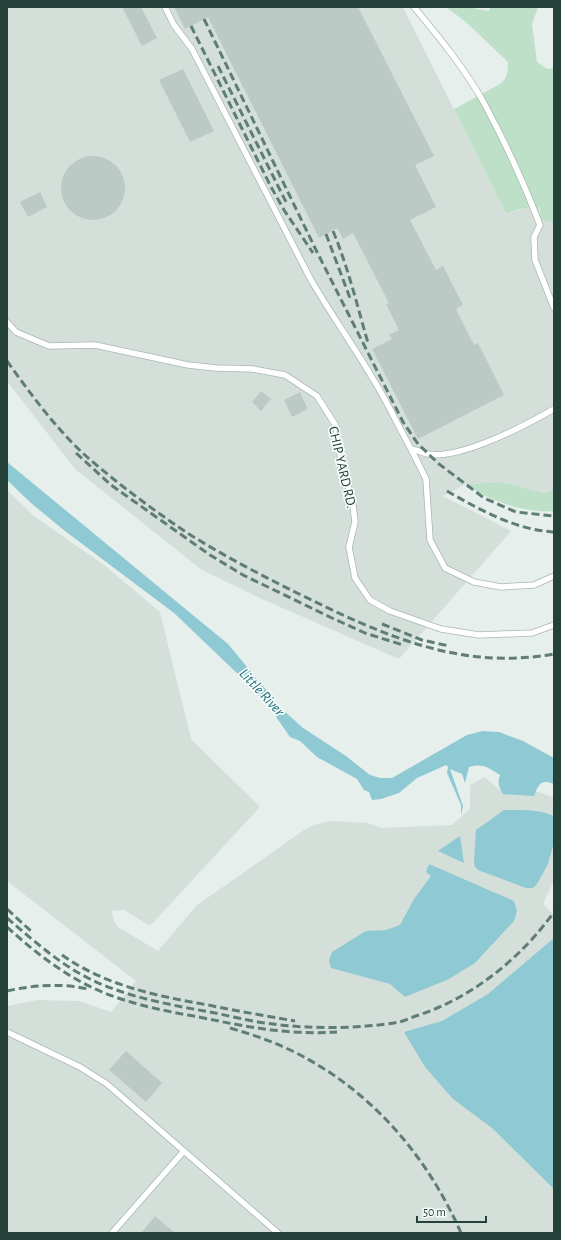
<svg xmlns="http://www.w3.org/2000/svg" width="561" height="1240" font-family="'Alegreya Sans',sans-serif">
  <rect width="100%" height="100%" fill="#e6efeb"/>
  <path fill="#d4dfda" d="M7,7h396l103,207 23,-7 12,1 -2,7 2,5 13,2v268l-10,3 -41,-11 -37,2 -23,12 68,35 -112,128 -137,-60 -60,-29 -127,-101 -68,-88z
    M7,490l27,26 70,49 56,47 31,127 69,68 -110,119 -26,-16 -12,1 1,8 5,8 40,24 38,-45 111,-78 7,-3 17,-4 37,2 13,5 71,-3 18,-16v-24l15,-8 16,14 38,1 15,6v82l-11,24 11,11v318h-547v-227l30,-6 42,1 32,11 25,-31 -129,-100z"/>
  <path fill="#bfe0c8" d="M446,7h27l3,2 13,2 1,-4h48l-6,17 5,38 10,7 7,-1v154l-13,-2 -2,-4 2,-8c-13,-1 -23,1 -35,6l-52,-105 46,-25c7,-6 8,-12 8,-22l-41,-39z
    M503,482l41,11 10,-3v21c-25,3 -69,-11 -88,-27z"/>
  <path fill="#8ec9d4" d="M7,462l221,182 53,64 22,20 43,28 24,19 10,3h12l75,-43 16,-4 16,1 24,9 31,17v26c-14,-5 -15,0 -20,12l-31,-2c-4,-7 -6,-11 -3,-19 -12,-7 -16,-12 -31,-8l-4,16 -3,-9 -12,-5 13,37 -2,10v-11l-14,-32 1,-6 -2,-2 -29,13 -18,15 -18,6 -9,1 -3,-8 -5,-2 -7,-11 -40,-22 -17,-16 -10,-4 -20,-29 -30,-32 -66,-63 -109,-82 -34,-28 -24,-23z
    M504,810c17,0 35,-1 50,6v26l-6,22 -11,20 -4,4h-7l-48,-18 -3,-3 -1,-4 2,-33z
    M460,836l4,27 -26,-12z
    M429,864l85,37 3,10 -3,10 -39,42 -26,16 -44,18 -15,-13 -59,-16 -2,-8 3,-8 34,-21 20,-1 14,-5 14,-26 17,-23 -5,-4z
    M554,938v251l-62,-61 -39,-29 -28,-32 -21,-35 38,-11 46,-27z"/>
  <path fill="#bbcac4" d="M122,7h19l16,31 -15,8z
    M174,7h184l76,149 -19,9 21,42 -26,13 26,50 7,-4 20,39 -7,4 18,36 4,-2 26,52 -86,44 -46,-90 20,-10 -3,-4 10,-5 -13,-26 3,-1 -36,-70 -10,6 -6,-11 -18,10 -111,-221 -23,12z
    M183,69l31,62 -24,11 -31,-62z
    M61 188a32 32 0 1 1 64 0a32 32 0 1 1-64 0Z
    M40,192l7,15 -19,10 -8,-15z
    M261,391l10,8 -10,12 -9,-9z
    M300,392l8,17 -16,8 -8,-17z
    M126,1051l36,32 -16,19 -37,-32z
    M155,1216l20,17h-34z"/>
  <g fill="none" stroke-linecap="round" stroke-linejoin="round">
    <defs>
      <path id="lane" d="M165,7l9,18 18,24 118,229c20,35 43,67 63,101 14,22 25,47 38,70 6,1 12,4 17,5 32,6 98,-29 126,-45
        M414,7c25,30 51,62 70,96 21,39 40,80 56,122l-6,12 1,23 19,48
        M7,322l9,10 33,14 46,-1 93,20 28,3 37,1 32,6 32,21 19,30 6,42 10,30 3,24 -6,25 6,31 15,22 20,11 51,18 38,6 53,-2 22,-8
        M411,449l15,30 4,61 15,28 29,14 27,5 33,-2 20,-9
        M7,1032l73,35 27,17 171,149
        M112,1233l72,-82"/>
    </defs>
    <use href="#lane" stroke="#a8b8b2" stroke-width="7"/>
    <use href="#lane" stroke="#fff" stroke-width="5.5"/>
    <path stroke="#5f7d75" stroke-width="3" stroke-dasharray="8 4" stroke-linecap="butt" d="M204,19l112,231 87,172 15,22 21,20 45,34 32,14 38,4
      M191,26l79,159 14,25 29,43
      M218,66l68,136
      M333,231c15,36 24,74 35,112
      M326,234l24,64
      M7,361c23,32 49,68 79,95 32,28 67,54 103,78 35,22 72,41 108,59 84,41 161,78 257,61
      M76,453l35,32 99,70 33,20 89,43 33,15 38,12
      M447,491c33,19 69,39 107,41
      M382,624l40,16 27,6
      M7,909l25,23
      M7,918c25,21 51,45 81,60 40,20 84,27 127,35 19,4 39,9 58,11 37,5 88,5 126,-2 6,-1 13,-5 20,-7 54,-18 102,-57 135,-103
      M7,927c23,21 48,41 76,56 36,19 76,27 116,34 48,10 88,18 138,15
      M62,955c44,31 95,41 146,50 29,6 58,11 87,16
      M7,991c27,-6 54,-8 81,-2
      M230,1028c20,6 39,12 58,21 79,37 138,104 173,184"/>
  </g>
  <g text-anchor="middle" stroke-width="3.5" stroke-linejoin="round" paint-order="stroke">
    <g font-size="14" fill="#24423a" stroke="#f7fbf9">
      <text transform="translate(343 467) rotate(77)" y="5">CHIP YARD RD.</text>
    </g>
    <g font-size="15" font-style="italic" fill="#1c6f80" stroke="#f7fbf9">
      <text transform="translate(262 692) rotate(47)" y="5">Little River</text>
    </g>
  </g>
  <rect width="561" height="1240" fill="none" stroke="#24423a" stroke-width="16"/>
  <path d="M417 1216v6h69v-6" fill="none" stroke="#24423a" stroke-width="2"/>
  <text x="423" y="1216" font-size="12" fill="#24423a" stroke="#f7fbf9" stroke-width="3" paint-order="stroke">50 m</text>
</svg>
